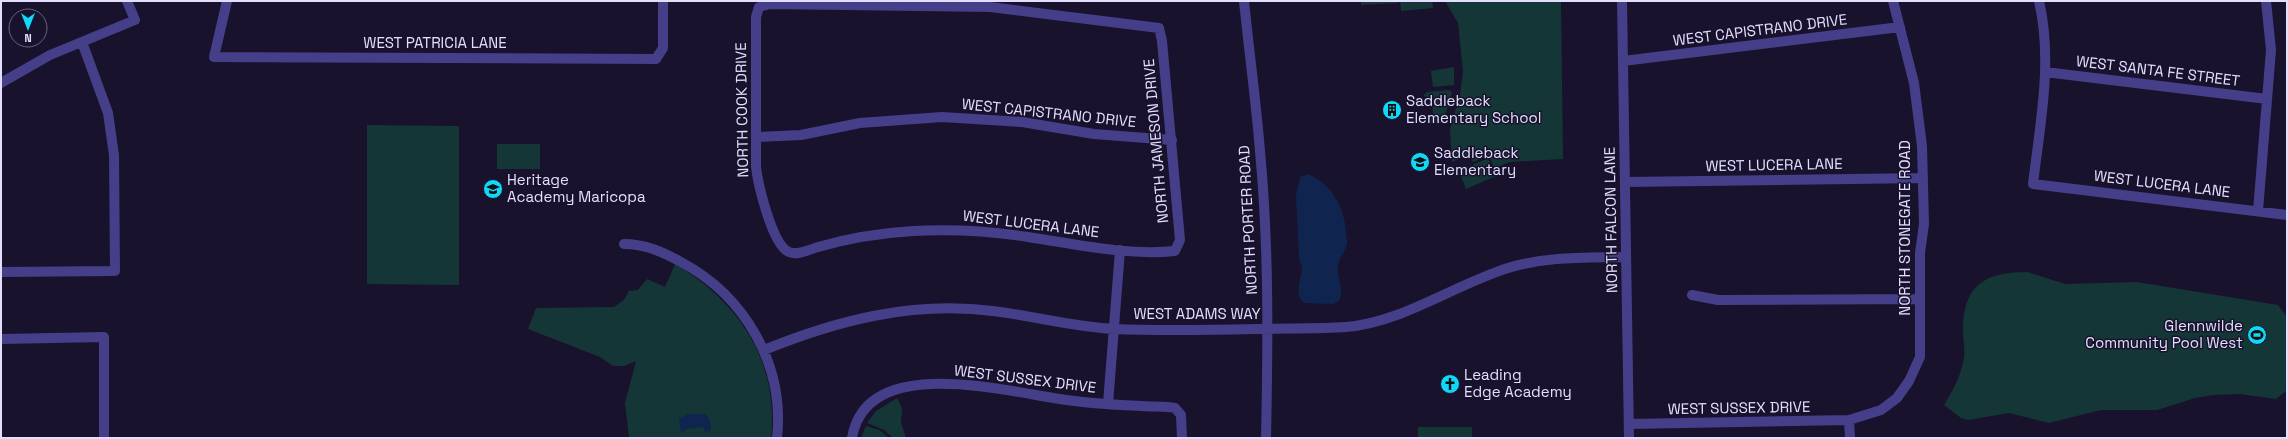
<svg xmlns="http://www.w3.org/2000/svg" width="2288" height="439" font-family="'Space Grotesk',sans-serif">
  <rect width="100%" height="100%" fill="#18122c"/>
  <path fill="#153636" d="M1361,1h37v2l-37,2z
    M1400,1h32l1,7 -32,3z
    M1445,1h116l2,158 -53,3 -16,6 -5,-12 -16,6 -4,-7 -17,7 -2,-33 10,-34 3,-24 -5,-48z
    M1454,67v18l-21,2 -2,-16z
    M1449,90l3,2 -9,31 -13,1v-3l-2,-1 5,-6 -1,-10 -4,-7 -5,-1 4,-4z
    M367,125l92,1v159l-92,-1z
    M497,144h43v25h-43z
    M1488,158l8,18 -30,13 -7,-18z
    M675,264c64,38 104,97 96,174h-142l-4,-35 11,-42 -12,5h-11l-13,-9 -72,-28 8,-21 78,-1 10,-7 5,-9 9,-1 9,-11 18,8z
    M2027,272l38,12 72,-2 141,23 9,12 -1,74 -10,8 -36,-5 -27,1 -18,3 -38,12h-56l-52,13 -40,-10 -41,7 -7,-2 -17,-13c9,-15 17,-29 20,-47 1,-9 -1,-18 -1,-28 0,-44 21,-58 64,-58z
    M897,398l5,10 -1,15 5,15h-13l-9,-8 -17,-7 9,-12z
    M866,426l13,4 10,8h-28z
    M1418,427h54v11h-54z"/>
  <path fill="#0f244e" d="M1308,174c24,10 37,34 38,59 0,4 2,8 1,12 -3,9 -9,13 -9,23 -1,11 7,22 1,33l-6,3 -28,-1c-12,-7 -4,-23 -3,-34 0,-4 -3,-8 -3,-12l-3,-62 4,-18z
    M688,414h17l5,6 1,11 -6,1 -1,-5 -19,2v3l-4,1 -2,-14z"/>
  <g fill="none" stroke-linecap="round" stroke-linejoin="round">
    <path stroke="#453f89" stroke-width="10" d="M227,1l-13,56 442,2 7,-11v-47
      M1244,1c5,50 12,100 16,150 9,96 8,191 6,287
      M1622,1l7,437
      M2039,1c14,60 1,123 -6,183l254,31
      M770,4l220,3 169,21 3,13 18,199 -5,11c-49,5 -99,-7 -147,-14 -38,-6 -76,-8 -115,-6 -32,2 -64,7 -95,16 -8,2 -20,9 -29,5 -17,-7 -31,-68 -33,-85v-150l3,-10z
      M1623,61l277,-34
      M2045,72l222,27
      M1,83l49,-28 85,-35 -8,-19
      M756,137l45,-2 59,-12 82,-6 80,5 72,12 78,6
      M1625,182l298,-4
      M2258,211l13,-161 -5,-49
      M624,244c21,0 39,8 57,18 64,34 104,103 96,176
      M1,272l114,-1 -1,-116 -6,-42 -26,-71
      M1692,295l26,5 202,-1
      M1,339l103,-2v101
      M764,350c74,-30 148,-49 229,-39 41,5 81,16 122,18 48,2 95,1 142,0 30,-1 60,0 89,-2 57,-5 108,-42 162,-59 38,-12 79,-10 118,-11
      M1108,404l12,-154
      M1849,420l1,18
      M1629,424l220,-4 32,-10 16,-12 12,-17 11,-24v-104l4,-29 -2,-78 -8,-63 -21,-82
      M852,438c15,-89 164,-43 223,-37 22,3 44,4 67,5 11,1 22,0 33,2l6,7 1,23"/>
  </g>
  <defs>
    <symbol id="building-disc" viewBox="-11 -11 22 22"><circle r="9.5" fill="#10d8f9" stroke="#18122c"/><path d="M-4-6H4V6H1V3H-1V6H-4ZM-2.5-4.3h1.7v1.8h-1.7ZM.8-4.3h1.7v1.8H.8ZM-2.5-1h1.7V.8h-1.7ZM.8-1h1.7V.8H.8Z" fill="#111"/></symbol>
    <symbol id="school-disc" viewBox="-11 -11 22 22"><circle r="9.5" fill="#10d8f9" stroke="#18122c"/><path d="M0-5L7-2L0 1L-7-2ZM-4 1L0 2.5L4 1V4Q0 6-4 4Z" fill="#111"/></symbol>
    <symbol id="stadium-disc" viewBox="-11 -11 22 22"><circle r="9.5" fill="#10d8f9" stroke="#18122c"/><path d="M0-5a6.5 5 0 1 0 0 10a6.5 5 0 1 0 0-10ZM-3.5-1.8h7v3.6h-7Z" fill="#111"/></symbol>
    <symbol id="church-disc" viewBox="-11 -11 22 22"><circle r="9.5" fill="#10d8f9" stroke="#18122c"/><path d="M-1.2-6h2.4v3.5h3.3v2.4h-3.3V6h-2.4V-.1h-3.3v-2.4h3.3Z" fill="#111"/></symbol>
  </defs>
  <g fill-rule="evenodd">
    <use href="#building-disc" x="1381" y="99" width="22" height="22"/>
    <use href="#school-disc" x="1409" y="151" width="22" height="22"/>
    <use href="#school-disc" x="482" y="178" width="22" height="22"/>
    <use href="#stadium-disc" x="2246" y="324" width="22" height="22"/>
    <use href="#church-disc" x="1439" y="373" width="22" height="22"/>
  </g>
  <g text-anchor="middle" stroke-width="3" stroke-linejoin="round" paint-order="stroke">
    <g font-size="15" fill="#e3defe" stroke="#18122c">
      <text transform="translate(1760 30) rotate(-7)" y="5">WEST CAPISTRANO DRIVE</text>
      <text x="435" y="48">WEST PATRICIA LANE</text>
      <text transform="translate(2158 71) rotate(7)" y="5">WEST SANTA FE STREET</text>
      <text transform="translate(742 110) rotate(-91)" y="5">NORTH COOK DRIVE</text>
      <text transform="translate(1049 113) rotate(6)" y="5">WEST CAPISTRANO DRIVE</text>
      <text transform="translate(1156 141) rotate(-95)" y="5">NORTH JAMESON DRIVE</text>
      <text transform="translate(1774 165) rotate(-1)" y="5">WEST LUCERA LANE</text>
      <text transform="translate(2162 184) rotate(7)" y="5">WEST LUCERA LANE</text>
      <text transform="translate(1248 220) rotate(-93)" y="5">NORTH PORTER ROAD</text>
      <text transform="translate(1611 220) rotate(-91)" y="5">NORTH FALCON LANE</text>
      <text transform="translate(1031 224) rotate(7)" y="5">WEST LUCERA LANE</text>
      <text transform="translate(1905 228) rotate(-90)" y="5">NORTH STONEGATE ROAD</text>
      <text x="1197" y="319">WEST ADAMS WAY</text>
      <text transform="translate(1025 379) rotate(7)" y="5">WEST SUSSEX DRIVE</text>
      <text transform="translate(1739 408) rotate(-1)" y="5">WEST SUSSEX DRIVE</text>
    </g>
    <g font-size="15" fill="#e3defe" stroke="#18122c" text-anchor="start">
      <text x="1406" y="106">Saddleback<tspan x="1406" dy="17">Elementary School</tspan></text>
      <text x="1434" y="158">Saddleback<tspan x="1434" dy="17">Elementary</tspan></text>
      <text x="507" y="185">Heritage<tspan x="507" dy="17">Academy Maricopa</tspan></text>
      <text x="2243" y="331" text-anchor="end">Glennwilde<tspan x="2243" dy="17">Community Pool West</tspan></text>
      <text x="1464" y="380">Leading<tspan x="1464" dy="17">Edge Academy</tspan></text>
    </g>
  </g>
  <rect width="2288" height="439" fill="none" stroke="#e3defe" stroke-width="4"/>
  <g transform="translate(28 28) rotate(180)"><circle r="19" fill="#18122c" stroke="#696480"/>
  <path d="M0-3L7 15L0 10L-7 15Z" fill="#10d8f9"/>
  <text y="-6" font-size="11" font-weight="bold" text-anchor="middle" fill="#e3defe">N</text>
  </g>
</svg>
